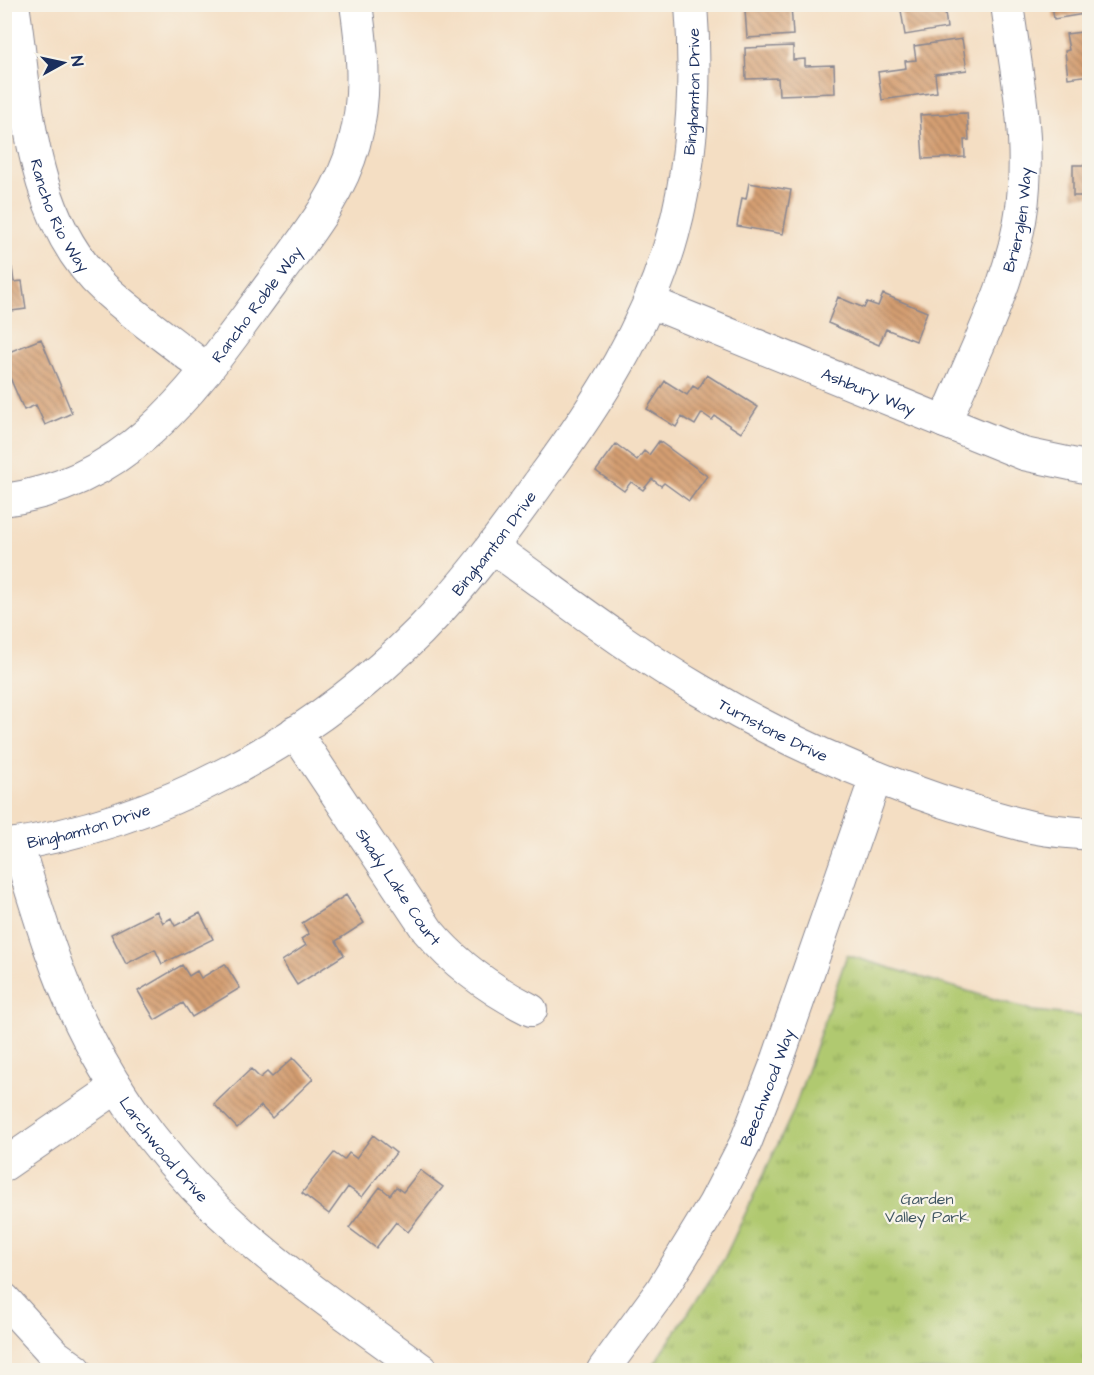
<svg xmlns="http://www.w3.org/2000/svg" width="1094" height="1375" font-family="'Architects Daughter',sans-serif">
  <defs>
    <pattern id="grass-tufts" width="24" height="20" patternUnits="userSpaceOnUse" patternTransform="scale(1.5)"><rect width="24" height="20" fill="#b0c96f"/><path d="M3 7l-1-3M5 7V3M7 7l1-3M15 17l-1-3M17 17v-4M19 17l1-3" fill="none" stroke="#8ea45e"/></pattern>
    <pattern id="building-back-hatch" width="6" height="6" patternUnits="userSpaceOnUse" patternTransform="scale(1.5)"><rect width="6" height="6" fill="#d49e71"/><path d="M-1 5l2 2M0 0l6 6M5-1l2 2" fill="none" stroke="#ab8160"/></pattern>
  </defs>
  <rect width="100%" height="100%" fill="#f7f3e8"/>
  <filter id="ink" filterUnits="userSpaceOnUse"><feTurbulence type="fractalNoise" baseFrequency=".0167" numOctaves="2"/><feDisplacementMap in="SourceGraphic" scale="12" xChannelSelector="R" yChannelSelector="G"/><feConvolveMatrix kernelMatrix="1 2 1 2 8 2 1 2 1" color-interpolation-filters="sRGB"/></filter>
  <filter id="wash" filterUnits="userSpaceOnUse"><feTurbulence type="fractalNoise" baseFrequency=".008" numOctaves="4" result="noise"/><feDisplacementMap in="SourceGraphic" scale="24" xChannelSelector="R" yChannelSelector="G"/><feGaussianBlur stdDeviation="1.35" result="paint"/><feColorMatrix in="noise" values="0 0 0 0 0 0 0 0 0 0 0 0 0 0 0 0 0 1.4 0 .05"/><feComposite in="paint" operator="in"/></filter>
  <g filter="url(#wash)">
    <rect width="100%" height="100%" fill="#f4dec3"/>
    <path fill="url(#grass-tufts)" stroke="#667c66" stroke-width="1.5" d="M847,955l187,56 55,6v353h-439l74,-111 69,-147z"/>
    <g id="blocks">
      <path fill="url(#building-back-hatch)" d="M900,4h47l2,7 -4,1 2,16 -42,7z
        M1052,4h38v9l-36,6z
        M749,5h42l2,30 -46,3 -2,-28h4z
        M1090,31v44l-22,3 -3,-27 4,-1 -3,-16z
        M962,39l5,31 -32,4 2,18 -55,8 -4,-28 28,-4 -1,-7 11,-1 -2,-14z
        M793,46v14l12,-1v7l29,-1 1,28 -56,2 -1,-17 -32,1 -1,-31z
        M967,113l2,27h-5l1,17 -42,2 -3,-44z
        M1073,165h17v31h-17z
        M749,183l42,7 -8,44 -46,-8 5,-28 4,1z
        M12,268l2,14 8,-1 4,28 -22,3v-43z
        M883,294l44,18 -11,29 -30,-12 -7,16 -51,-22 10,-26 26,11 3,-6 11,4z
        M41,339l31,74 -27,12 -9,-20 -12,5 -20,-46v-10z
        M707,375l51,32 -17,26 -26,-17 -3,4 -10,-7 -7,12 -13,-8 -6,10 -29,-18 18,-28 22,14 6,-9 5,3z
        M659,441l48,35 -18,25 -25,-18 -3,3 -9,-7 -9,11 -12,-8 -7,9 -28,-20 20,-27 21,16 7,-9 5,4z
        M346,895l18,28 -28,18 8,14 -47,30 -15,-24 24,-16 -5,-6 8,-5 -7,-11z
        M157,911l6,12 8,-5 4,8 25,-13 13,26 -51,25 -7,-15 -29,15 -15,-30z
        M225,964l15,24 -48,29 -9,-14 -28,17 -17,-29 44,-26 7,11 8,-5 4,7z
        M293,1058l20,21 -41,39 -11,-12 -24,22 -23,-24 37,-35 9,9 7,-6 5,5z
        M373,1135l23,18 -34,44 -14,-10 -19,27 -27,-21 32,-40 10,7 5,-7 7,5z
        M420,1170l23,17 -35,45 -12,-10 -20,26 -27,-20 31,-41 10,8 6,-8 7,5z"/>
    </g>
  </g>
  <g filter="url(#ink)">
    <use href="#blocks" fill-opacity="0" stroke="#888690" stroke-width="1.5"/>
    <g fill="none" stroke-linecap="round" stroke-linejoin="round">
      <defs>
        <g id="minor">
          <path id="s1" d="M13,4c15,98 15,215 93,286 32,29 68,53 101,80"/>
          <path id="s2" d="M650,302l374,152 66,14"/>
          <path id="s3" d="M945,422c31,-75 75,-154 79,-236 4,-61 -9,-121 -17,-182"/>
          <path id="s4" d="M4,500c132,-18 195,-119 267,-216 32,-44 69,-87 83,-140 13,-47 9,-92 2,-140"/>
          <path id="s5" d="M492,547c69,49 136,102 209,144 101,60 212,106 326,135 20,5 42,6 63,8"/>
          <path id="s6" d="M295,732l133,199c29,35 63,59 103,79"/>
          <path id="s7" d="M17,844c19,61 36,123 64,180 38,78 95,151 160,208 56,50 120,93 181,138"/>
          <path id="s8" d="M4,846c155,-22 307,-105 416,-215 46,-47 84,-100 122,-152 56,-76 106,-153 131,-245 20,-75 24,-152 18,-230"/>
          <path d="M4,1165l113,-78"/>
          <path d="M4,1299l51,56 21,15"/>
          <path id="s9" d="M603,1370l58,-79 53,-87 31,-60 33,-85 98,-282"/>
        </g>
      </defs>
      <use href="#minor" stroke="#888690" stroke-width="34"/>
      <use href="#minor" stroke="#fff" stroke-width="32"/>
    </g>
  </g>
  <g text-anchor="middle" stroke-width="4.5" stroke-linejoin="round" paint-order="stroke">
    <g font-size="16" fill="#1b2f5e" stroke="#f7f3e8">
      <text dy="6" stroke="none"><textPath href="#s8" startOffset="1095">Binghamton Drive</textPath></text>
      <text dy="6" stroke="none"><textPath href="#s1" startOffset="218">Rancho Rio Way</textPath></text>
      <text dy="6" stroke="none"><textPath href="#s3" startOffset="216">Brierglen Way</textPath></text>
      <text dy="6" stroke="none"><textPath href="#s4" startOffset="330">Rancho Roble Way</textPath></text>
      <text dy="6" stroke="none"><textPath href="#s2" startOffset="236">Ashbury Way</textPath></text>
      <text dy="6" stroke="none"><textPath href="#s8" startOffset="591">Binghamton Drive</textPath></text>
      <text dy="6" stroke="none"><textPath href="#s5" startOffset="336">Turnstone Drive</textPath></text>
      <text dy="6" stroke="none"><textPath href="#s8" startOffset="87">Binghamton Drive</textPath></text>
      <text dy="6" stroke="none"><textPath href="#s6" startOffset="186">Shady Lake Court</textPath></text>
      <text dy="6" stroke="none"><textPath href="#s9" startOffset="328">Beechwood Way</textPath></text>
      <text dy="6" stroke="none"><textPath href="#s7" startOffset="342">Larchwood Drive</textPath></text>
    </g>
    <g font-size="16" fill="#405662" stroke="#f7f3e8">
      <text x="927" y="1204">Garden<tspan x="927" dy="18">Valley Park</tspan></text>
    </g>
  </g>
  <rect width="1094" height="1375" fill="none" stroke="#f7f3e8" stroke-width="24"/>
  <g transform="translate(63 63) rotate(82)" stroke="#f7f3e8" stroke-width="4.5" paint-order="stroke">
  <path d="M0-4.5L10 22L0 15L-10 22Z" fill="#1b2f5e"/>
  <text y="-9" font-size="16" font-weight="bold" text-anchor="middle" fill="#1b2f5e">N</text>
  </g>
</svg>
